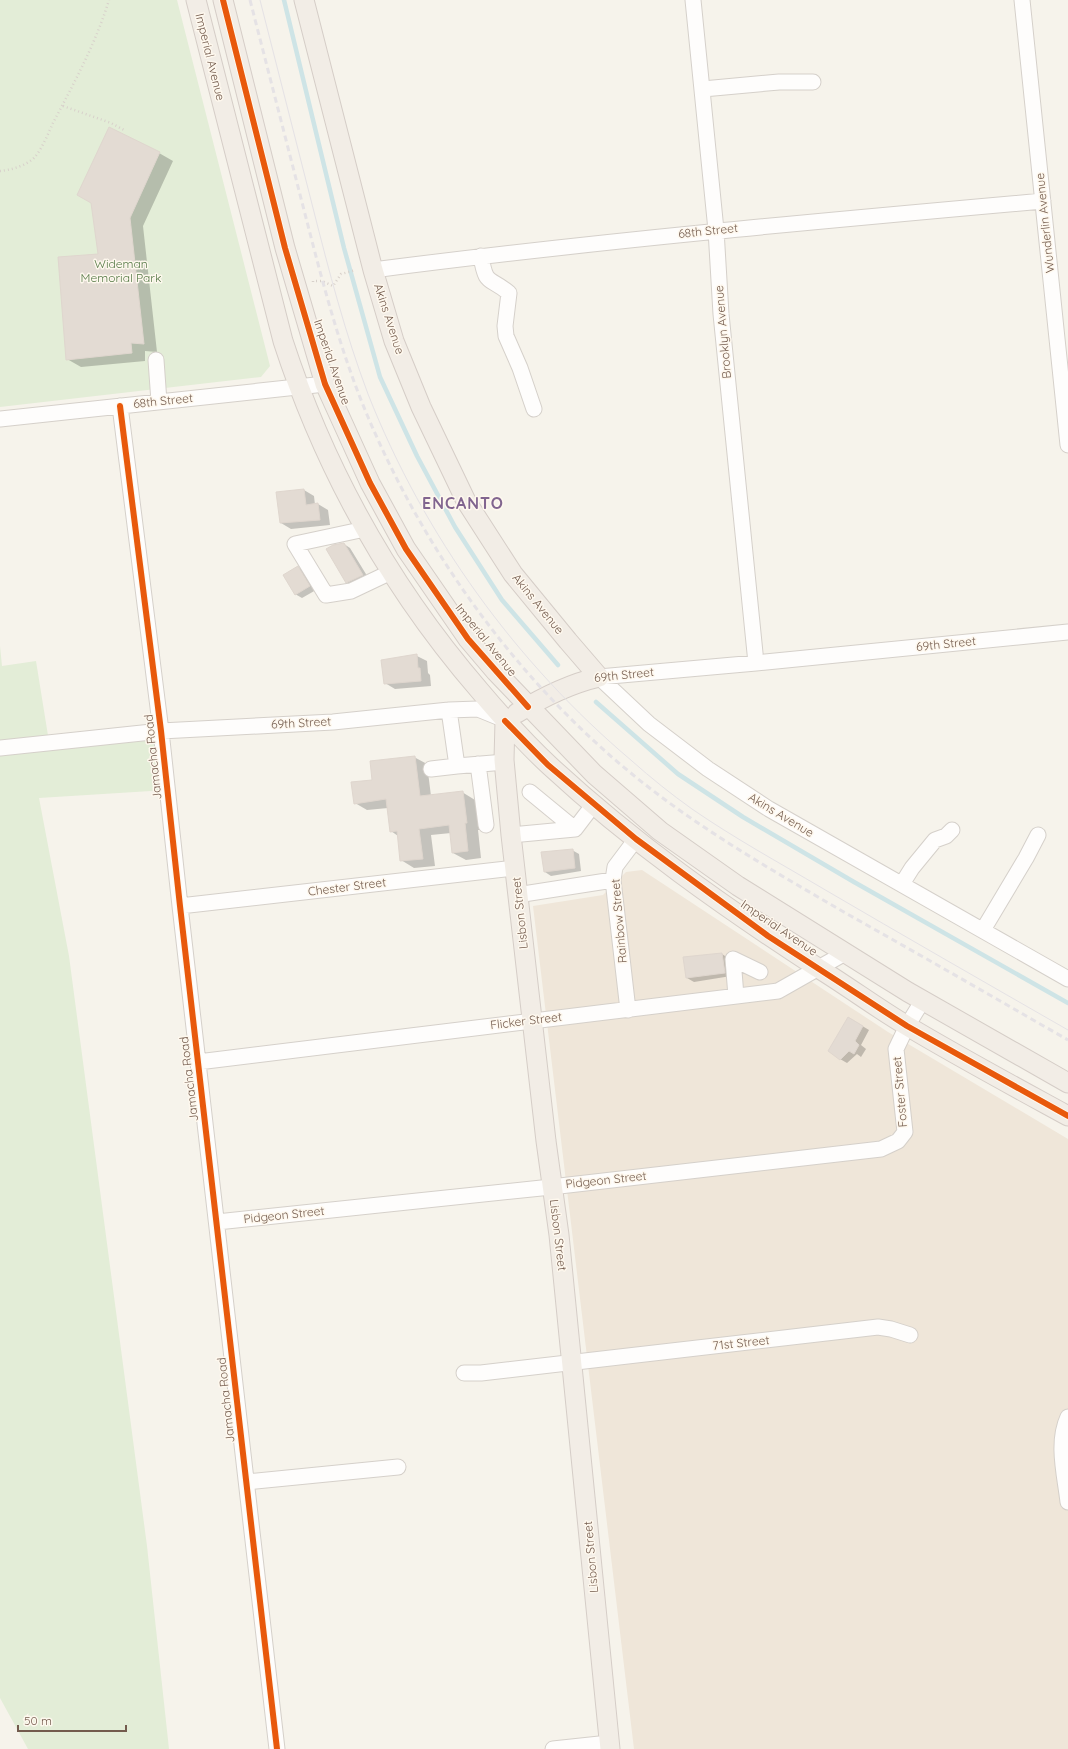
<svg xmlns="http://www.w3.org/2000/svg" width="1068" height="1749" font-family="Quicksand,sans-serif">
  <rect width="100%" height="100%" fill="#f6f3eb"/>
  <path fill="#efe6d9" d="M642,870l246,162 180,107v610h-434l-101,-843 70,-11 23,-23z"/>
  <path fill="#e3edd7" d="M0,0h177l93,366 -9,11 -261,30z
    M0,646l2,20 34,-5 14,87 111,-17 6,59 -128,8 30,158 78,590 22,203h-141l-28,-51z"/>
  <path fill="#0003" d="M159,153l14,8 -30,65 14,126 -12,-1v10l-64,6 -14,-8 32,-104z
    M304,490l10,6 1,9 3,-1 10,6 2,15 -39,4 -10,-6z
    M344,544l6,4 19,31 -16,6 -7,-3z
    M298,567l6,4 12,19 -14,8 -7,-4z
    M417,656l10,5 1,12 2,2 1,11 -36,3 -10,-6z
    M414,757l13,7 4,32 31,-4 13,8 5,30h-2l3,28 -15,2 -13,-7 -2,-20 -20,2 4,31 -21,2 -13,-8 -3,-24 -7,-5 -3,-23 -21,2 -12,-7 19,-22z
    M572,850l7,4 2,17 -30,5 -6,-4z
    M722,954l6,4 3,18 -37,6 -7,-4z
    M849,1018l20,12 -8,15 5,4 -5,8 -4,-3 -10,9 -7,-4z"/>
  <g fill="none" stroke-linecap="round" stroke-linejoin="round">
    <path stroke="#cee4e6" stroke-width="4.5" d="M284,0l60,248 36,129 37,79 38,71 47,73 56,65
      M596,702l82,72 65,43 111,65 214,121"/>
  </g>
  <path fill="#e3dbd3" stroke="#dfd6ce" d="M109,127l51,25 -30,66 14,126 -13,-1 1,10 -66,7 -8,-103 40,-3 -7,-51 -14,-8z
    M304,489l2,16 12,-2 2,17 -40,3 -4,-31z
    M344,543l19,32 -17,8 -20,-34 7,-4z
    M298,566l12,20 -15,9 -12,-20z
    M417,654l1,14h2l1,13 -37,3 -3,-24z
    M415,756l5,40 43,-5 4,32h-2l3,28 -16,2 -3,-28 -30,4 4,30 -23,2 -3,-30 -7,1 -4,-33 -32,5 -3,-22 21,-2 -2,-19z
    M573,849l2,19 -31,4 -3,-20z
    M722,953l3,20 -39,5 -3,-21z
    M848,1017l15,9 -8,15 4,4 -5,9 -5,-3 -9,9 -12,-9z"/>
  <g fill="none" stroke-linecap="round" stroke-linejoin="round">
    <defs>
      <path id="minor" d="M693,0l23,230 5,84 35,349
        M1022,0l46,445
        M703,89l76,-7h34
        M481,256c5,31 8,20 28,37l-4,33 1,10 14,32 14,41
        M373,270c223,-29 446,-49 670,-69
        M156,360l3,42
        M120,406l41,325 19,175 97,843
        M0,419l325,-35
        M365,529l-70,15 31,51 25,-4 40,-19
        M599,677l50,47 59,45 61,40 299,170
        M599,677l157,-14 312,-31
        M449,710l8,56 48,-4
        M0,748l161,-17 172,-9 116,-12 29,-1 27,11
        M478,764l8,61
        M431,769l26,-3
        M530,792l45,37
        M511,835l64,-6 19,-25
        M902,884l10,-16 23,-28 11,-4 6,-6
        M517,895l96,-15
        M180,906l335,-38
        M983,930l43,-72 12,-23
        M736,996l-3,-37 27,13
        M628,1010l-15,-130 2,-13 21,-28
        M198,1062l580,-71 67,-38
        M217,1222l334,-35 330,-38 17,-8 7,-9 -9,-83 11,-23 16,-26
        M464,1373h17l397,-46 13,2 19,6
        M1068,1417c-12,26 -3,58 0,85
        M247,1482l151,-15
        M553,1749l56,-6"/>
      <path id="major" d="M196,0l87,341c42,129 108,247 197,350 22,26 45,52 70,75 82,76 174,141 268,202 31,19 60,41 91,59 52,31 106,60 159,89
        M223,0l62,248 40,136 45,99 36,66 62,90 28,33 98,102 66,57 78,55 170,106 160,91
        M304,0l69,270 21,71 27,66 45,94 47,73 55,67 31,36c-30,7 -56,20 -82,36
        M505,721l-1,39 7,75 35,306 13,94 51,514"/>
    </defs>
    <use href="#minor" stroke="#d5d0ca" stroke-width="17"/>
    <use href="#major" stroke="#d5cdc7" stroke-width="21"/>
    <path stroke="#d8d1cb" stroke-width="2.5" stroke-dasharray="1 3" stroke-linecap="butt" d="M63,106l48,17 13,7
      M0,171c11,-1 25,-5 34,-13 8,-9 14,-24 19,-35 21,-40 43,-80 56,-123
      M313,282v-1h9l11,5 8,-12 15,-4"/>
    <use href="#minor" stroke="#fefdfc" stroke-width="15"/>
    <use href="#major" stroke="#f2ede6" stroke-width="19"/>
    <path stroke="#e5e2e5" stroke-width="1" d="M260,0c18,69 35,139 53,208 16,63 32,125 55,186 56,142 148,269 264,367 19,17 39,33 60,48 42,29 86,53 130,79 82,48 164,95 246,142"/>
    <path stroke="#e5e2e5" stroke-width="3" stroke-dasharray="6 4" stroke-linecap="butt" d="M250,0c18,70 36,140 54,210 18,70 36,141 64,207 58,137 149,263 264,357 67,55 143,98 217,141 73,41 146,83 219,125"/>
    <defs>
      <path id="cycleway" d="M223,0l62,248 40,136 45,99 36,66 62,90 60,68
        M120,406l41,325 19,175 97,843
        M505,721l43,44 88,74 132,97 139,90 161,90"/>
    </defs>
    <use href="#cycleway" stroke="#fef8ee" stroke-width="8"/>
    <use href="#cycleway" stroke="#e8590c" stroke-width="6"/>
  </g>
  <g text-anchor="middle" stroke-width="3" stroke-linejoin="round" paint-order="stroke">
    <g font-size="12" fill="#735b4d" stroke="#fef8ee">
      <text transform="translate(210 57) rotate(76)" y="4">Imperial Avenue</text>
      <text transform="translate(1045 223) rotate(-96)" y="4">Wunderlin Avenue</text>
      <text transform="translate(708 231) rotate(-6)" y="4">68th Street</text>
      <text transform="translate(389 319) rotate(72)" y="4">Akins Avenue</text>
      <text transform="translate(723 332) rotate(-95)" y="4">Brooklyn Avenue</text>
      <text transform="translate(332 362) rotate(71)" y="4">Imperial Avenue</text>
      <text transform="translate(163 401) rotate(-6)" y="4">68th Street</text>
      <text transform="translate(538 604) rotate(51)" y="4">Akins Avenue</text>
      <text transform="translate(486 640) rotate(51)" y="4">Imperial Avenue</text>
      <text transform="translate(946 644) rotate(-6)" y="4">69th Street</text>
      <text transform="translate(624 675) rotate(-6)" y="4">69th Street</text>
      <text transform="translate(301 723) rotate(-3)" y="4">69th Street</text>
      <text transform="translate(153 757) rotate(-96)" y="4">Jamacha Road</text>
      <text transform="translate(781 815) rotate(31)" y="4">Akins Avenue</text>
      <text transform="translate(347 887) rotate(-7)" y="4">Chester Street</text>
      <text transform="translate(520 913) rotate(-96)" y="4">Lisbon Street</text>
      <text transform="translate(619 921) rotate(-95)" y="4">Rainbow Street</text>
      <text transform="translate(779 928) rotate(34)" y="4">Imperial Avenue</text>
      <text transform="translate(526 1021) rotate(-7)" y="4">Flicker Street</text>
      <text transform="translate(189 1079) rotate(-97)" y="4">Jamacha Road</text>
      <text transform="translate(900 1092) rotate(-95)" y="4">Foster Street</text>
      <text transform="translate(606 1180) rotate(-6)" y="4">Pidgeon Street</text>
      <text transform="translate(284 1215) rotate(-6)" y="4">Pidgeon Street</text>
      <text transform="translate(558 1235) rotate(83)" y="4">Lisbon Street</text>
      <text transform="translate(741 1343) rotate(-6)" y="4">71st Street</text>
      <text transform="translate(226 1400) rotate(-96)" y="4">Jamacha Road</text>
      <text transform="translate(591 1557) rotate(-95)" y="4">Lisbon Street</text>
    </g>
    <g font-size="12" fill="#547845" stroke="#fef8ee">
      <text x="121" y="268">Wideman<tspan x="121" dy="14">Memorial Park</tspan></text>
    </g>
    <g font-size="16" font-weight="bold" letter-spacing="1" fill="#81658f" stroke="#fef8ee">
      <text x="463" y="509">ENCANTO</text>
    </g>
  </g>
  <path d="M18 1725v6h108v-6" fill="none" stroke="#735b4d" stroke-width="2"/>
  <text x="24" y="1725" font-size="12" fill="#735b4d" stroke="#fef8ee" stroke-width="3" paint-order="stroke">50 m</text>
</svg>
